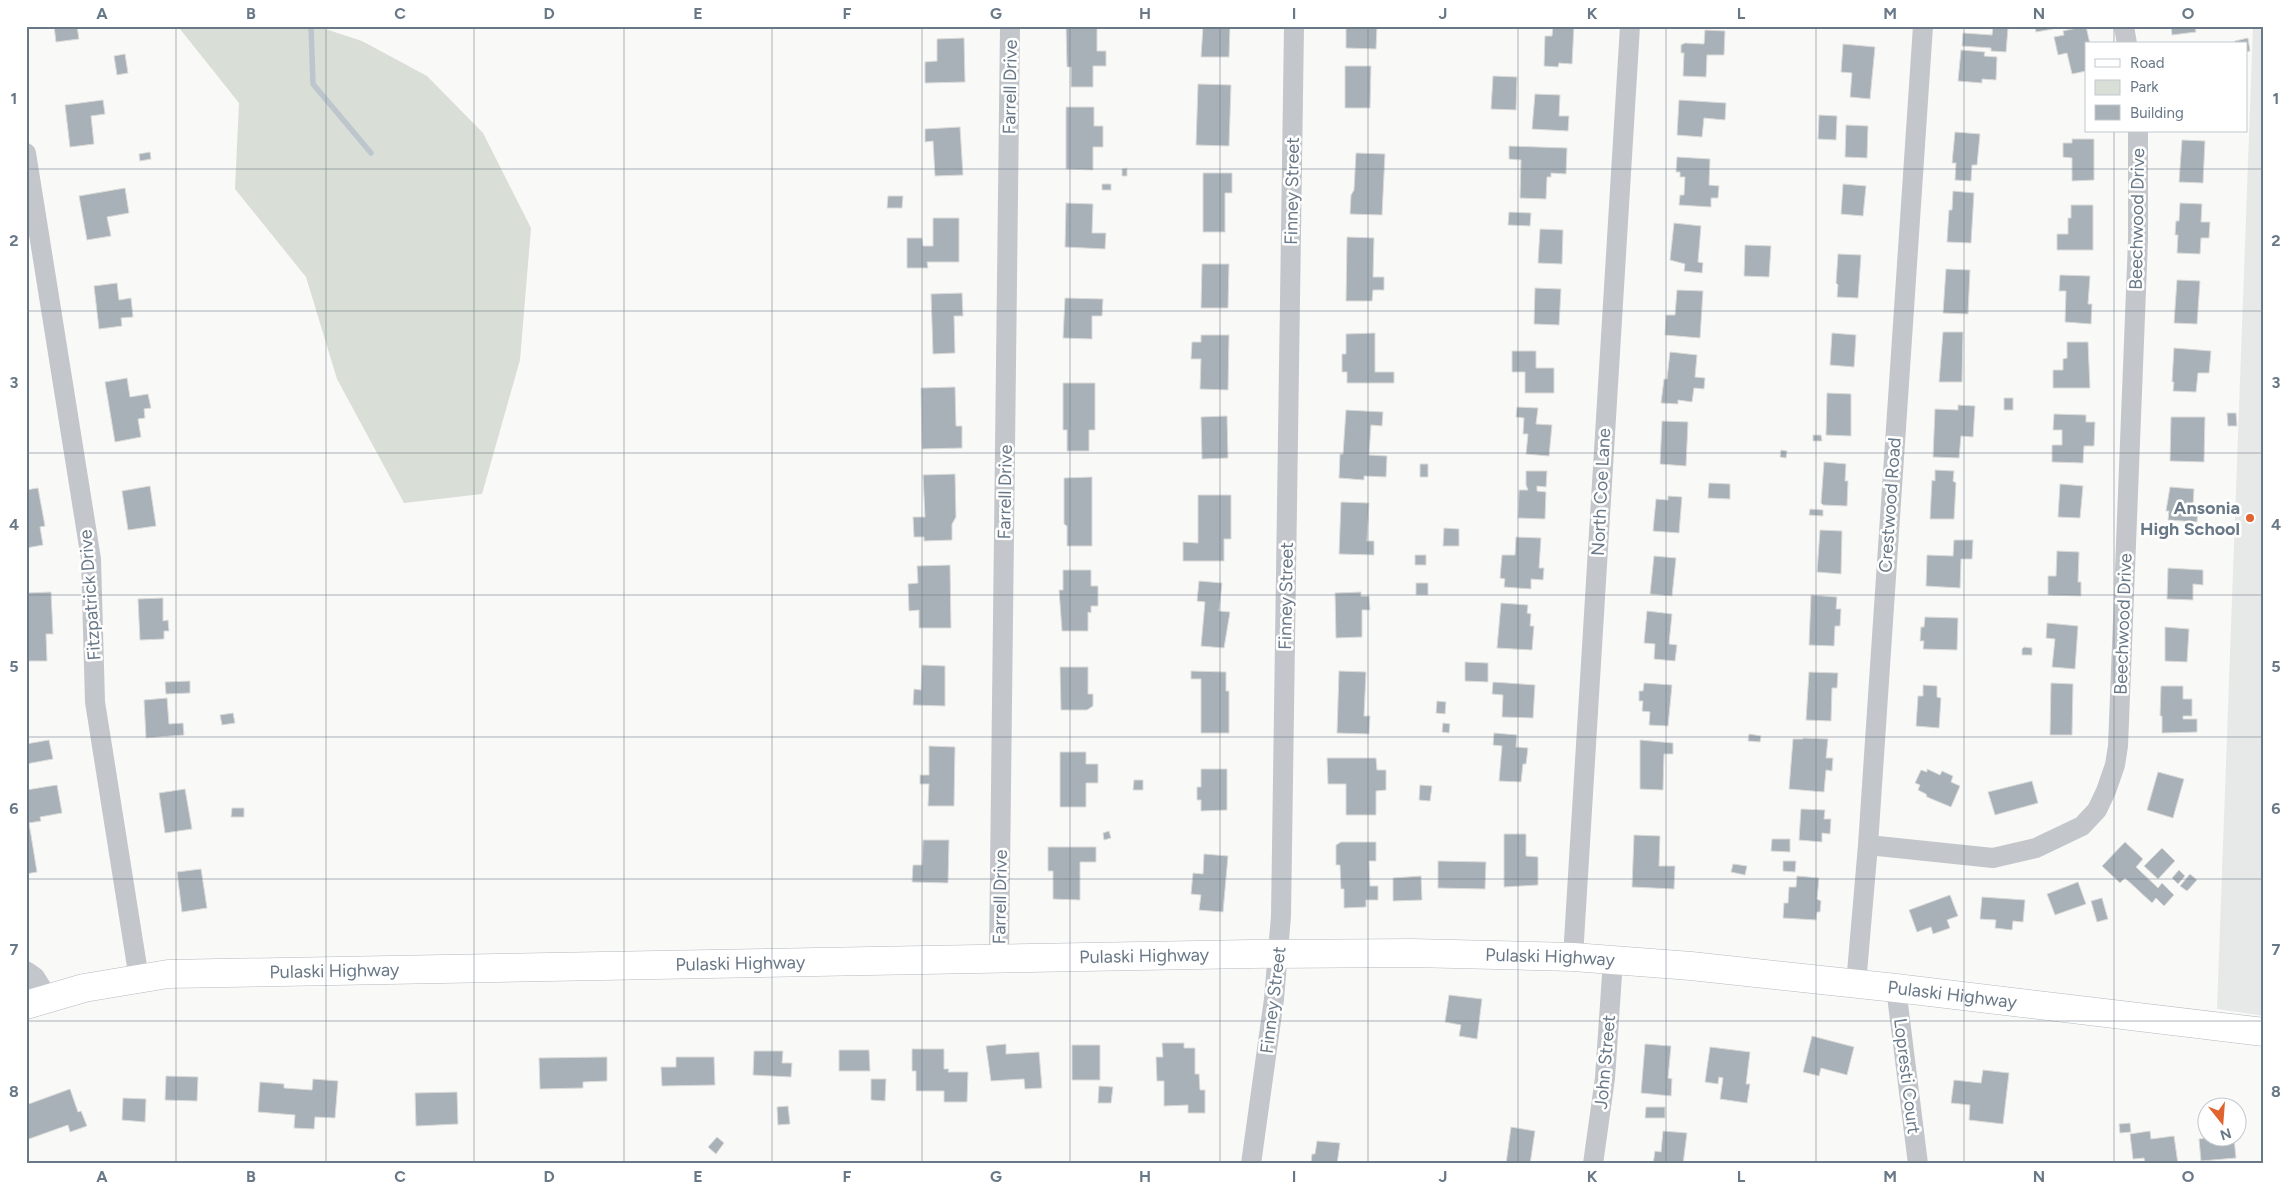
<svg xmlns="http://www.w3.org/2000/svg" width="2290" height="1190" font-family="Figtree,sans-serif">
  <rect width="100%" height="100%" fill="#f9f9f7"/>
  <path fill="#e7e8e8" d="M2253,26h11v990l-47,-7z"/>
  <path fill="#d9ded6" d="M190,26h126l46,15 65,35 56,57 48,95 -11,132 -38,134 -78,9 -67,-124 -31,-102 -71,-88 4,-86 -59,-74z"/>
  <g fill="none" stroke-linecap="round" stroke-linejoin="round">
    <path stroke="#bdc6cc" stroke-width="5.5" d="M311,26l2,58 58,69"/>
  </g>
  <path fill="#a9b1b8" stroke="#dbdbd9" d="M54,26h23l2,13 -23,3z
    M1066,26h31v25h9v15h-13v21h-22v-20h-4z
    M1203,26h27l-1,31h-28z
    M1346,26h31l-1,23 -30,-1z
    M1553,26h21l-2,38 -13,-1 -1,4 -14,-1 1,-30h7z
    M2035,26h18v3l-17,3z
    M2086,26l4,18h-4v27l-14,3 -5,-21 -9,2 -4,-18 10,-2 -1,-4z
    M2171,26h24l1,6 -24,3z
    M1993,27l15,1 -2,24 -15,-1v-3l-29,-2 1,-13 29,2z
    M1705,30l20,1 -1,24h-17l-1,22 -23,-1 1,-23h-3v-8l4,-2 19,1z
    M964,38l1,44 -40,1v-21l12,-1v-22z
    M2248,38l2,13 -4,1v-8h-11v-3z
    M1843,44l32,3 -5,52 -20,-2 2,-24 -11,-1z
    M1961,50l24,2 -1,4 13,1 -1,23 -14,-1v4l-24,-2z
    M125,54l3,19 -11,2 -3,-19z
    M1345,66h26l-1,42h-25z
    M1493,76l24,1 -1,33 -25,-1z
    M1198,84l33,1 -2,61 -33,-1z
    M1535,94l25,1 -1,21h10l-1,15 -36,-2z
    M103,100l2,14 -14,2 3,28 -24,3 -5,-42z
    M1679,100l47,3 -1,17 -21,-2 -2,19 -25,-2z
    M1066,107h28v19h9v21h-10v23l-27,-1z
    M1819,115l18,1 -1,24 -18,-1z
    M1846,125l22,1 -1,32 -22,-1z
    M960,127l3,48 -28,1 -2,-35 -8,1v-13z
    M1955,132l25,2 -3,31h-5l-1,16 -16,-1 1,-17h-4z
    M2072,139h22v41l-22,1v-23l-9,-1v-14h9z
    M2182,140l23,1 -2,42 -24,-1z
    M1509,146l58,2 -1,26 -15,-1v4h-4l-1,22 -26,-1 1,-38 -12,-1z
    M150,152l1,7 -11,2 -1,-7z
    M1356,153l29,1 -3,61 -32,-1 1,-19 3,-5z
    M1677,157l33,2 -1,26 10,1 -1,12h-7v9l-32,-2 1,-10h4l1,-18h-5v-5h-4z
    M1127,168v8h-5v-7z
    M1203,173h29v20h-7v39h-22z
    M1102,184h9v6h-9z
    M1843,184l23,2 -3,30 -22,-2z
    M125,188l4,25 -22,4 4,19 -24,4 -8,-44z
    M1953,191l21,2 -3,50 -24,-1 2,-32h3z
    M888,196h15l-1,12h-15z
    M1066,203l27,1 -1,29h14l-1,16 -40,-2z
    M2180,203l22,1 -1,18h9l-1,16h-8l-1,16 -23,-1 1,-18h-3l1,-14h3z
    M2071,205h22v45h-36v-16h11v-16h3z
    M1509,212l22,1 -1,13 -22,-1z
    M933,218h26v44h-32l1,6h-21v-30h15l1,8h10z
    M1674,223l27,3 -3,36 5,1 -1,10 -18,-2 1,-7 -15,-4z
    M1540,229l23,1 -1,34 -24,-1z
    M1347,237l27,1 -1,39h11v13h-11l-1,11h-26z
    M1745,245l26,1 -2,31 -25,-1z
    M1838,254l23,1 -3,43 -21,-1 1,-12 -2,-2z
    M1202,264h27l-1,44h-27z
    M1946,269l24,1 -2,44 -25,-1z
    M2060,275l30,1 -2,28h4l-1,20 -26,-2 1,-31h-7z
    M2177,280l23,1 -3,43 -23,-1z
    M117,283l2,17 12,-2 2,19 -12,1 1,8 -23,3 -5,-43z
    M1535,288l26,1 -2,36 -25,-1z
    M1677,290l26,1 -3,47 -35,-3 1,-20h9z
    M962,293l1,23h-9l1,37 -22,1 -2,-60z
    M1065,298l38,1 -1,17h-10v23l-29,-1z
    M1943,332h20l-1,50h-23z
    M1375,333v39h19v11h-47v-11h-5v-18h4v-20z
    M1832,333l24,2 -2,32 -24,-2z
    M1201,335h28l-1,55 -28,-1 1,-30h-10l1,-17h9z
    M2067,342h21l2,46h-37v-18h10v-11l4,-1z
    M2174,348l37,3 -2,22h-11l-2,19 -23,-1 1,-9h-2z
    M1512,351h24v17h18v25h-29v-21h-13z
    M1670,352l27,3 -2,22 10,1 -1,11 -10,-1 -2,14 -14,-2v4l-17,-1 3,-24h3z
    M127,378l3,19 18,-3 3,14 -7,1 1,9 -7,1 3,18 -26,5 -10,-60z
    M1063,383h32v47h-6v21h-22v-21h-4z
    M955,387l1,39h6v22l-40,1 -1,-61z
    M1827,393l24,1v42l-25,-1z
    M2004,398h9v12h-9z
    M1958,405l17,1 -2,31 -12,-1 -2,22 -26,-1 2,-48 23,1z
    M1517,407l21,1 -2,16 16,1 -3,31 -23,-2 2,-20h-5l1,-16 -8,-1z
    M1346,410l37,2 -1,14 -11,-1 -2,30 18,1 -1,21 -22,-1v4l-25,-2 1,-24h3z
    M2227,413h9l1,13h-9z
    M2054,414l32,1v7h9l-1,24h-10l-1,17 -31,-1v-17h10v-15h-9z
    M1227,416l1,42 -26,1 -1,-42z
    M2171,417h34l-1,45 -34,-1z
    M1662,421l26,1 -2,44 -26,-2z
    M1813,435h8l1,6h-9z
    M1781,450l6,1 -1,7 -6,-1z
    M1824,462l22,2 -1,17h3l-1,25 -24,-1 -2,-2z
    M1420,464h8v13h-8z
    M1935,470l19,1 -1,10 3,2 -2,36h-24l2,-39 3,1z
    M1526,471h21l-1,16 -9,-1v5l9,1 -1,27 -27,-1 1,-28h9l-2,-5z
    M955,474l1,43 -4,7v16l-28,1v-4h-10l-1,-20h12l-2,-42z
    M1092,477v69h-25v-20l-3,-2v-46z
    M1709,483l21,1v15l-22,-1z
    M2060,484l23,2 -3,32 -22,-1z
    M150,486l6,40 -28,4 -6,-39z
    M2170,487l24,2 -1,17 5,1 -1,15 -29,-2 1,-9h-3z
    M38,488l7,38 -5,1 3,18 -17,3v-58z
    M1198,495h33v44h-7v22h-41v-19l15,1z
    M1668,496l14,1 -3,36 -26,-2 3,-32 12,1z
    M1341,502l28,1 -2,38h7v14l-35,-1z
    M1810,509l13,1v6l-14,-1z
    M1444,528l15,1v17h-16z
    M1820,530l22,1 -1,43 -24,-2z
    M1516,537l25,1 -2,30h5l-1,12 -12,-1v10l-27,-2 1,-8 -5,-1 2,-23h13z
    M1954,540h19l-1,19h-11l-1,29 -34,-2 1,-31 26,1z
    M2057,551l22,1 -1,30h3v14l-33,-1v-19h8z
    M1415,555h11v10h-11z
    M1654,556l22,2 -4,38 -22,-2z
    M950,565l1,63h-32v-18l-10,1 -1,-27 10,-1 -1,-17z
    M2168,568l35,2v15l-10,-1v16l-26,-1z
    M1063,570h28v16h7v20h-7v7l-3,-1v19h-26l-3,-41h4z
    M1199,581l23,2 -3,28 11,1 -6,36 -23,-2 4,-44 -8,-1z
    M1416,583h12v12h-12z
    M51,592l2,42h-7l1,27h-19l-2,-68z
    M1361,592v4h8l1,14h-8v27l-26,1 -1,-45z
    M1811,595l26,2 -1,12h5l-1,17h-5l-1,20 -25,-1z
    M163,598v23l5,-1 1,11h-5v8l-24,1 -2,-41z
    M1501,603l27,2 -1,8 4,1 -1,12h4l-2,24 -35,-2z
    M1647,611l25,3 -3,30 8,1 -2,16 -21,-2 1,-15 -11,-1z
    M1925,617l33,1 -1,32 -34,-1 1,-8h-4l1,-14h3z
    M2047,623l31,3 -3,43 -23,-2 3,-28 -9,-1z
    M2165,627l24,2 -2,33 -22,-1z
    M2024,647l8,1v7h-10v-6z
    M1465,662l23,1v19l-23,-1z
    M922,665l23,1v40l-32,-1 1,-16 7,1z
    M1060,667h28v27h5v12l-6,4h-26z
    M1191,671l35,1v19h3v42h-28v-54h-10z
    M1339,671l27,1 -2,44h6l-1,18 -32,-1z
    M1809,672l29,1 -1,15h-5l-1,33 -25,-1z
    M190,681v12l-24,1 -1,-12z
    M1493,682l42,3 -2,33 -31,-1 1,-22 -11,-1z
    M1644,683l28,2 -4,41 -19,-1 1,-13 -8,-1 1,-10h-4v-10h4z
    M2051,683l22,1 -1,51h-22z
    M1923,685l14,1v11l4,1 -2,30 -23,-2 2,-30h5z
    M2161,686h22v13h9v17h-9v3h14v13l-35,1v-17h-2z
    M167,698l2,26 14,-1 1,12 -38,3 -2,-38z
    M1437,701l9,1 -1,12 -9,-1z
    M233,713l2,10 -13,2 -2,-10z
    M1443,723l7,1 -1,9 -7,-1z
    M1494,733l23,2 -1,12 12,1 -2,16h-3l-2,18 -22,-1 3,-35 -9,-1z
    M1749,734l12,2 -1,6 -12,-1z
    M1803,738l25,1 -2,19h7l-1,13 -6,-1 -2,22 -35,-3 4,-50h10z
    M49,740l4,19 -27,5v-20z
    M1640,740l33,3v11h-9l-1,36 -23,-1z
    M929,746l26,1 -1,59h-26l1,-22h-9v-9h9z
    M1060,752h26v12h12v19h-12v24h-26z
    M1327,758h49l1,12h9v20l-10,1v24h-30v-31h-18z
    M1201,769h26v41l-26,1v-11h-4v-13h4z
    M1927,769l13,6 2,-4 11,5 -2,6 9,4 -9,21 -24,-10 -1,-3 -8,-4 2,-5 -5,-2 6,-13 6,2z
    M2158,772l26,7 -11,39 -26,-8z
    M1134,780h9v10h-10z
    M2032,781l6,22 -43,12 -7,-23z
    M57,785l5,28 -22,4 1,4 -12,2 8,49 -11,2v-84z
    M1420,785l12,1 -2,15 -11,-1z
    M185,789l7,40 -27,4 -6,-40z
    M232,808h12v9h-13z
    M1801,809l24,1 -1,9h7l-1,15 -8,-1v9l-23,-2z
    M1109,831l2,7 -7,2 -1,-7z
    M1504,834h22v22l12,1v28l-34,2z
    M1634,835l26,1 -1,30h16l-1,23 -42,-2z
    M1772,839h18v13l-19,-1z
    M923,840h26l-1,43 -36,-1 1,-17h9z
    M1341,842h35v19h-7l1,25h8v14h-12v7l-22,1v-19h-3l-1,-24h-4v-20z
    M2125,842l18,17 -7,8 22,21 4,-5 12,12 -10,11 -8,-8 -4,5 -27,-25 -5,5 -18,-17z
    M1048,847h48v15h-16v38l-27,-1v-28h-5z
    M2162,848l13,13 -17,18 -14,-13z
    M1204,854l24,2 -5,56 -24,-2 2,-15 -10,-1 2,-21 10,1z
    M1438,861l48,1 -1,27 -47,-1z
    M1783,861h13l-1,11 -12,-1z
    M1733,864l14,2 -2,9 -14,-3z
    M201,869l6,39 -25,4 -5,-40z
    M2179,870l6,6 -7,8 -6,-6z
    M2190,874l7,6 -10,11 -7,-5z
    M1421,876l1,24 -29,1v-23z
    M1797,876l22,2 -2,21 4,2 -1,11h-3l-1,8 -33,-2 1,-15h4l1,-16h7z
    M2078,882l8,22 -31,11 -8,-21z
    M1950,895l8,21 -11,4 3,8 -17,6 -2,-7 -14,5 -8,-22z
    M1982,897l43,3 -2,22 -10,-1 -1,9 -17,-2 1,-8 -16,-1z
    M2102,898l6,21 -11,3 -6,-21z
    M1449,995l33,4 -5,40 -18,-3 2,-11 -16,-3z
    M1812,1036l42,11 -7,28 -26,-7 -2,8 -16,-4z
    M1162,1043h22v5h11v26h4l1,16h5v23h-17v-8l-24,1v-25h-7l-1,-24h7z
    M1006,1044v10l33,-2 3,36 -17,1 -1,-10 -33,2 -5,-35z
    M1645,1044l26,2 -3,32 4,1 -1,17 -30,-3z
    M1072,1045h28v35h-28z
    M1710,1047l40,5 -4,32h4l-3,19 -27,-4 3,-21 -4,-1 -1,7 -13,-2z
    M912,1049h32v20h5l-1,3h20l-1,30h-23v-11h-28v-20h-4z
    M839,1050h30l1,21h-31z
    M754,1051h29l-1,12h10l-1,14 -38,-2z
    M607,1057v24l-24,1v6l-43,1 -1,-31z
    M676,1057h38l1,28 -53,1 -1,-19h15z
    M1983,1070l26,3 -6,51 -34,-4 1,-15 -19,-2 3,-23 27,3z
    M166,1076l32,1 -1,24 -32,-1z
    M313,1079l25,2 -3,37 -20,-1 -1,12 -20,-1 1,-13 -37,-3 2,-30 24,2v4l28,2z
    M871,1079h15l-1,22 -14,-1z
    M1099,1086l14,1 -2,16h-13z
    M70,1089l8,23 3,-1 6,15 -17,6 -2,-7 -42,15v-35z
    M457,1092l1,32 -42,2 -1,-33z
    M123,1098l23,1 -1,23 -23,-2z
    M788,1106l2,18 -12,1 -1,-18z
    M1646,1107h19v11h-20z
    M2130,1123l1,9 -11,1 -1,-9z
    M1511,1127l24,4 -5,33h-24z
    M1663,1131l24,2 -4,31h-30l2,-13 6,1z
    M2150,1131l1,8 23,-3 4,28h-33l-1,-6 -11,1 -3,-25z
    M717,1137l7,6 -8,11 -8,-7z
    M2208,1138h26l2,20 -35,3 -2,-22z
    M1317,1141l23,2 -3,21 -26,-1 1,-9h3z"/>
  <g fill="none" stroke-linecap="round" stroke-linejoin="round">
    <defs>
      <g id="secondary">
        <path id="s1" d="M26,1005l58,-17 84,-14 1083,-20 161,-1 161,4 118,9 205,22 368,44"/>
      </g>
    </defs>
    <use href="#secondary" stroke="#b5babf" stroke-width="29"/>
    <path stroke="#c3c6ca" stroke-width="20" d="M2124,26l3,18
      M26,153l65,406 4,143 44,277
      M1868,845l125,13 43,-10 46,-22 15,-16 9,-19 9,-26 3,-19 20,-506v-109
      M999,957l11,-931
      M1573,957l57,-931
      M1856,984l12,-139 55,-819
      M1896,988l22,176
      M1251,1164l23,-165 7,-83 13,-890
      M1593,1164l12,-86 8,-118"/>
    <path stroke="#c3c6ca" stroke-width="25" d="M26,974l7,5 12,19"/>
    <use href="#secondary" stroke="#fff" stroke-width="28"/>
  </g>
  <path fill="none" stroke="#697887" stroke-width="1" stroke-opacity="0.55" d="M176,26v1138M326,26v1138M474,26v1138M624,26v1138M772,26v1138M922,26v1138M1070,26v1138M1220,26v1138M1368,26v1138M1518,26v1138M1666,26v1138M1816,26v1138M1964,26v1138M2114,26v18M2114,131v1033M26,169h2238M26,311h2238M26,453h2238M26,595h2238M26,737h2238M26,879h2238M26,1021h2238"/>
  <circle fill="#e06330" stroke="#fff" stroke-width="2" cx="2250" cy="518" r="5"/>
  <g text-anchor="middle" stroke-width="5" stroke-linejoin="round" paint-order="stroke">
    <g font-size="18" fill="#697887" stroke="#fff">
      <text transform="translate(1010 87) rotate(-89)" y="6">Farrell Drive</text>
      <text transform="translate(1292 191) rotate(-89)" y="6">Finney Street</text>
      <text transform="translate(2137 219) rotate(-89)" y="6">Beechwood Drive</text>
      <text transform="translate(1005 492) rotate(-89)" y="6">Farrell Drive</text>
      <text transform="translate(1601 492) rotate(-87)" y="6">North Coe Lane</text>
      <text transform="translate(1890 505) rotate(-86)" y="6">Crestwood Road</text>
      <text transform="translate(90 595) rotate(-94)" y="6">Fitzpatrick Drive</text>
      <text transform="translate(1286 596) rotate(-89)" y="6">Finney Street</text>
      <text transform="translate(2123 624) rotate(-88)" y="6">Beechwood Drive</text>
      <text transform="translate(1000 897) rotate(-89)" y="6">Farrell Drive</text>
      <text dy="6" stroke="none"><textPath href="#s1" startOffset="1122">Pulaski Highway</textPath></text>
      <text dy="6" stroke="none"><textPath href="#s1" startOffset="1528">Pulaski Highway</textPath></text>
      <text dy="6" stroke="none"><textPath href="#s1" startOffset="718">Pulaski Highway</textPath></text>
      <text dy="6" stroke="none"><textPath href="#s1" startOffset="312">Pulaski Highway</textPath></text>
      <text dy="6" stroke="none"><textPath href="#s1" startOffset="1932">Pulaski Highway</textPath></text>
      <text transform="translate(1273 1000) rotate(-83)" y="6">Finney Street</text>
      <text transform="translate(1605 1062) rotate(-85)" y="6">John Street</text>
      <text transform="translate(1907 1076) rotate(83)" y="6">Lopresti Court</text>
    </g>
    <g font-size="18" font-weight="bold" fill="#697887" stroke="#fff" text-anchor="end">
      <text x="2240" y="514">Ansonia<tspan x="2240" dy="21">High School</tspan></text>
    </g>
  </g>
  <rect width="2290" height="1190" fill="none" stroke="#ffffff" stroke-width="55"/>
  <rect x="2085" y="42" width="162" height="90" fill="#ffffff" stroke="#c3c9cf"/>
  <rect x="2095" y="59" width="25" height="8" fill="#ffffff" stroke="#c3c9cf"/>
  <text x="2130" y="68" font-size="15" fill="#697887">Road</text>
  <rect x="2095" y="80" width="25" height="15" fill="#d9ded6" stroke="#c3c9cf"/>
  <text x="2130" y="92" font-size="15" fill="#697887">Park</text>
  <rect x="2095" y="105" width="25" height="15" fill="#a9b1b8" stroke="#c3c9cf"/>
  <text x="2130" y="118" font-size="15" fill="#697887">Building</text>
  <g transform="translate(2222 1122) rotate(163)"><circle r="24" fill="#ffffff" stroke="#c3c9cf"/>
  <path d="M0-4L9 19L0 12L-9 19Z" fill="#e06330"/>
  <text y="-8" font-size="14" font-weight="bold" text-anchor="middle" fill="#697887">N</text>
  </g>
  <rect x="28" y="28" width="2234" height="1134" fill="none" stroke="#697887" stroke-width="2"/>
  <g font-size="16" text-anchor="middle" font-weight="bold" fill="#697887">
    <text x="102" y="19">A</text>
    <text x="251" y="19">B</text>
    <text x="400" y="19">C</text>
    <text x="549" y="19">D</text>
    <text x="698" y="19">E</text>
    <text x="847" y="19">F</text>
    <text x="996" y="19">G</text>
    <text x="1145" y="19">H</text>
    <text x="1294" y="19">I</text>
    <text x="1443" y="19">J</text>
    <text x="1592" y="19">K</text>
    <text x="1741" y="19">L</text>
    <text x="1890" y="19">M</text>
    <text x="2039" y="19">N</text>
    <text x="2188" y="19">O</text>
    <text x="14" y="104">1</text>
    <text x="2276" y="104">1</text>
    <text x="14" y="246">2</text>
    <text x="2276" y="246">2</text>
    <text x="14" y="388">3</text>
    <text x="2276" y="388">3</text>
    <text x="14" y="530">4</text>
    <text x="2276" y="530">4</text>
    <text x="14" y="672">5</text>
    <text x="2276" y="672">5</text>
    <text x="14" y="814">6</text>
    <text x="2276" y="814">6</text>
    <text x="14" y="955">7</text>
    <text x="2276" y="955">7</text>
    <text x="14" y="1097">8</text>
    <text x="2276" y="1097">8</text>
    <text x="102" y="1182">A</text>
    <text x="251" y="1182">B</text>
    <text x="400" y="1182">C</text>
    <text x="549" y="1182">D</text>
    <text x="698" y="1182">E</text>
    <text x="847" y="1182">F</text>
    <text x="996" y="1182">G</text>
    <text x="1145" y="1182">H</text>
    <text x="1294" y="1182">I</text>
    <text x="1443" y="1182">J</text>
    <text x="1592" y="1182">K</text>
    <text x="1741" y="1182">L</text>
    <text x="1890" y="1182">M</text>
    <text x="2039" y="1182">N</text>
    <text x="2188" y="1182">O</text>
  </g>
</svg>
